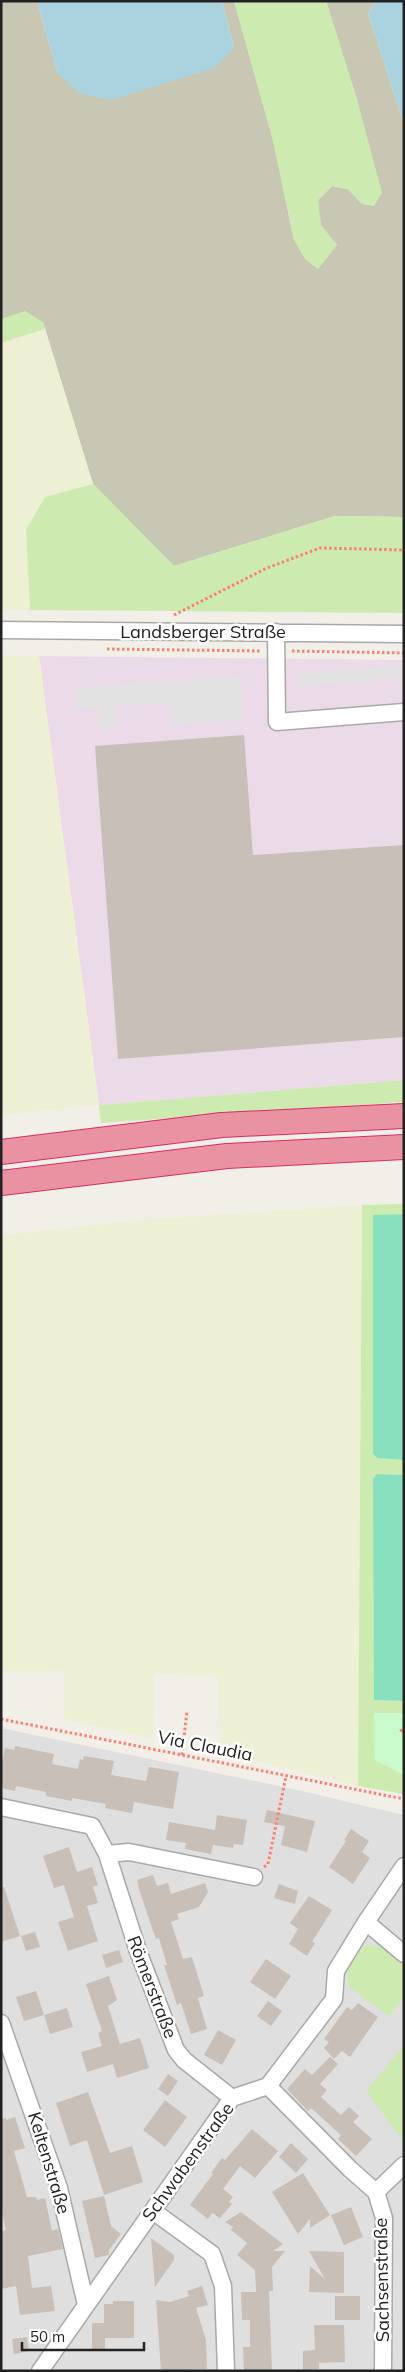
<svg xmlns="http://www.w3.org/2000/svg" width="405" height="2372" font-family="Mulish,sans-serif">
  <rect width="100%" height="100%" fill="#f2efe9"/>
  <path fill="#e0dfdf" d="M1,1728l292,61 111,26v556h-403z"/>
  <path fill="#ebdbe8" d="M39,656l365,4v420l-305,25z"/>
  <path fill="#c7c7b4" d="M1,1h36l21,73 176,-26 -12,-47h12l39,139 21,100 43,5 -17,-20 -2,-25 14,-14 16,3 14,15 -4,-101 -32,-102h50l-8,12 36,111v393l-69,-1 -161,50 -81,-82 -50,-162 -42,-3z"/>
  <path fill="#eef0d5" d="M45,329l48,155 -48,13 -19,33 4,80h-29v-267z
    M1,655l38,1 60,449 -98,10z
    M362,1205l-4,581 -138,-34 -2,-75 -64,-3 -1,65 -90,-20 1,-48 -63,1v-437l137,-15z"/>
  <path fill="#cdebb0" d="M234,1h92l32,102 24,90 -8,13 -12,-2 -14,-15 -16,-3 -14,14 3,25 16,20 -19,24 -13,-10 -11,-19 -21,-100z
    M25,311l18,11 2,7 -44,14v-24z
    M93,484l81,82 161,-50 69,1v96l-374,-3 -4,-80 19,-33z
    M404,1080v22l-303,21 -2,-18z
    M404,1204v10l-31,2v238l6,4 25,2v15l-27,-1 -3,226 30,1v12h-30l1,46 29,16 -1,19 -45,-8 4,-581z
    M364,1946h16l24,18v32l-15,20 -40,-29 -3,-16z
    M404,2046v96l-38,-51z"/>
  <path fill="#c8facc" d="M374,1713h30v62l-29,-15z"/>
  <path fill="#88e0be" d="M404,1214v246l-26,-2 -5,-4v-239z
    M377,1474l27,1v226l-30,-1 -1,-221z"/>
  <path fill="#e2e2e2" d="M404,666v13l-107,7v-13z
    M241,676l2,44 -74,5 -2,-22 -50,3 1,22 -18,2 -3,-23 -22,2 -1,-21z"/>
  <path fill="#aad3df" d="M37,1h185l12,47 -20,20 -102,32 -31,-6 -23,-20z
    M376,1h28v123l-36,-111z"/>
  <path fill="#c7bfb8" d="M244,735l9,120 151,-10v192l-286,22 -23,-313z
    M15,1746l39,8 -2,10 26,5 2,-10 3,1 1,-4 30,5 -3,14 35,6 3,-14 30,5 -6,37 -39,-7 -2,11 -27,-5 1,-4 -34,-6v3l-26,-5v-4l-30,-6 -1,5 -14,-3v-30h2l2,-10 9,2z
    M267,1810l48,11 -8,31 -26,-7 4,-19 -21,-4z
    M217,1815l30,5 -4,25 -9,-1 -1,4 -20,-3 -2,9 -26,-5 1,-6 -20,-3 3,-18 46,8z
    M351,1829l18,12 -7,11 8,6 -17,26 -24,-17 17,-26 -2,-1z
    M69,1847l8,25 15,-5 6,18 -5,2 5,16 -11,3 11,35 -30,10 -10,-29 16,-5 -10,-32 -10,3 -11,-32z
    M153,1875l4,11 11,-3 3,11 34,-11 3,9 -9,15 -22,7 2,5 -8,3 12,37 9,-2 12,39 -6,2 9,31 -16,5 -10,-31 -4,2 -13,-40h3l-8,-27 -3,1 -4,-11 -12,-36 -3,-12z
    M279,1884l19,7 -3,13 -21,-6z
    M1,1887h3l16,49 -19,6z
    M309,1896l23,14 -20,32 3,1 -8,13 -18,-12 9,-15 -8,-6z
    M35,1932l5,15 -14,4 -5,-15z
    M119,1950l4,12 -17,6 -4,-13z
    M266,1959l25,17 -16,23 -25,-17z
    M109,1976l8,24 -9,6 12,38 20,-6 9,30 -32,10 -4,-14 -26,8 -6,-20 21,-6 -4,-13 4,-2 -16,-47z
    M36,1991l8,24 -20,6 -8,-24z
    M268,2001l14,10 -11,15 -14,-10z
    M358,2003l20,14 -28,40 -8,-6 -8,8 -10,-11 5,-6 -5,-3 23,-32 5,3z
    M67,2008l6,19 -23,7 -6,-19z
    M218,2030l18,10 -14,25 -18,-10z
    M330,2057l8,7 -18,20 7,6 -6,7 20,18 8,-8 10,9 -6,6 19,17 -16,17 -18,-17 3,-4 -30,-27 -3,3 -21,-22 18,-20 7,6z
    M168,2074l10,7 -10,15 -10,-7z
    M88,2092l22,61 22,-7 11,36 -39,13 -17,-55 -17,6 -14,-43z
    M165,2100l22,17 -22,30 -22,-17z
    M15,2117l10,31 -11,3 13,46h9l1,3 8,-2 7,33 6,-2 5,20 -35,7 4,32 19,-2 4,25 -35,4 -4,-29 -15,3v-58l5,-1 -5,-22v-89l5,-1v2z
    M252,2129l26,22 -23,27 -15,-12 -17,23 10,8 -4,5 3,2 -12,14 -8,-5 -4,6 -18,-14 23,-31 -2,-1 11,-15 3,2z
    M291,2143l17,16 -12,14 -17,-16z
    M303,2173l27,42 -20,13v-9l-12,15 -26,-42z
    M104,2196l7,30 10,8 -12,16v5l-14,3 -13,-57z
    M351,2207l12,30 -19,8 -13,-30z
    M241,2212l42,32 -10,7h12l-13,16 1,24h-4l3,80h-28l-1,-24h7v-27h-8l-1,-28h15l-1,-22 -18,-15 10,-12 -16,-13 2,-3 -8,-5z
    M151,2238l23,17v5l-19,27z
    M309,2251l35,1v41l-35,-1 1,-26 15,13z
    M202,2286l6,19 -12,3 10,32 1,29 -46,2 -5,-71 14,2 19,-6 -2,-5z
    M335,2296h25v24h-25z
    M113,2301h21v37h-29v13l-13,-1v-27h12v-19h9z
    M314,2325h30l1,37 -26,1v6l-16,1v-19l12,-1z
    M27,2337l2,14 -15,3 -2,-15z"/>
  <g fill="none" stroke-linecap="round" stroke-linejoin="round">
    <defs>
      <path id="minor" d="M1,630l403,4
        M276,632l1,90 127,-10
        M1,1807l91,19 15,28 31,97 38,99 8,10 48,38
        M107,1854l22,-2 125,25
        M366,1922l38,32
        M1,2023l58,165 27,117
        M268,2086l82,83 26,23 8,26 -1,153
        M376,2192l28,-27
        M153,2211l59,43 11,32 3,85
        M40,2371l192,-273 36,-12 66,-87 2,-28 30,-49 38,-56"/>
      <path id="highway" d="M1,1152l221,-27 182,-9
        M1,1183l226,-27 177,-9"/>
    </defs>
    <use href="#minor" stroke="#a9a9a9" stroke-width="19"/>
    <use href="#highway" stroke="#dc2a67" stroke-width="26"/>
    <path stroke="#fa8072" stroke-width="3" stroke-dasharray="2.5 2.5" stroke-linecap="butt" d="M174,615l93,-47 53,-20 84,2
      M107,649l154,2
      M292,651l112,2
      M1,1719l403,80
      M400,1731l4,-2
      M182,1755l5,-44
      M264,1867l4,-3 18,-88"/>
    <use href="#minor" stroke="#fff" stroke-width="16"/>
    <use href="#highway" stroke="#e892a2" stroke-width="24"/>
  </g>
  <g text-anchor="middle" stroke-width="5" stroke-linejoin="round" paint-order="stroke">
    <g font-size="18" fill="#222" stroke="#fff">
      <text x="203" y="638">Landsberger Straße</text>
      <text transform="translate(205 1746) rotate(11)" y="6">Via Claudia</text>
      <text transform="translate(152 1987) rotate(69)" y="6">Römerstraße</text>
      <text transform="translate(188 2162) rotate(-54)" y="6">Schwabenstraße</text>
      <text transform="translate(49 2163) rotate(73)" y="6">Keltenstraße</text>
      <text transform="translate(382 2280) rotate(-91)" y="6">Sachsenstraße</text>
    </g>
  </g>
  <rect width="405" height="2372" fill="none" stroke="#222222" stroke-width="5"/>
  <path d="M22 2342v8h122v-8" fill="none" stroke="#222222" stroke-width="2.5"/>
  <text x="30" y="2342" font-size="15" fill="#222222" stroke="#ffffff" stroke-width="4" paint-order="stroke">50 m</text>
</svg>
